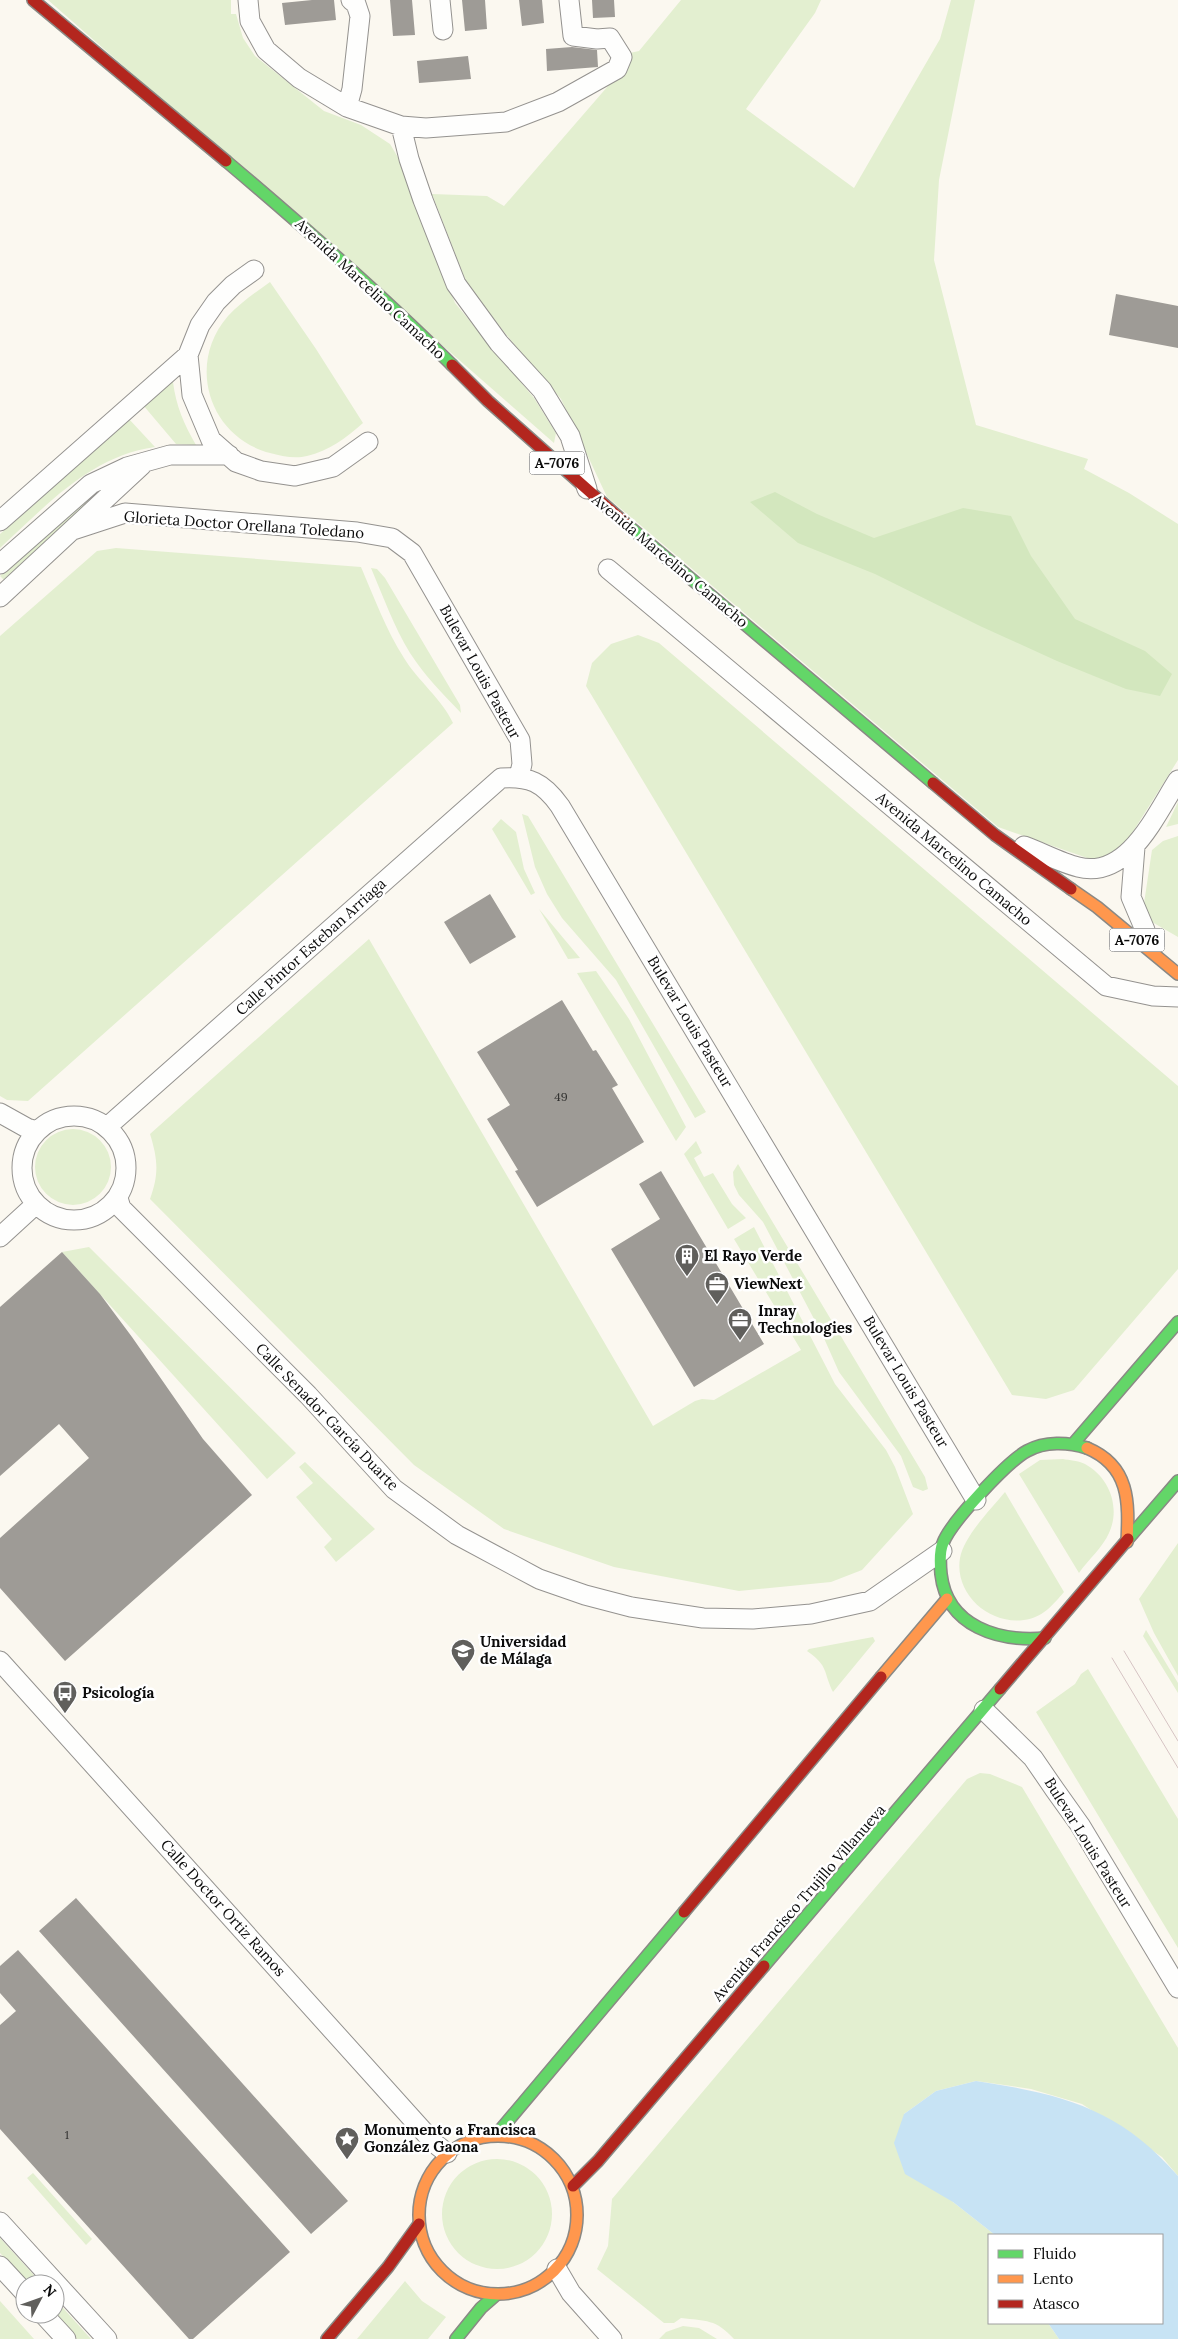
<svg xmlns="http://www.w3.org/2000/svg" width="1178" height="2339" font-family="Lora,serif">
  <rect width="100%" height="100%" fill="#fbf8f0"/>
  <path fill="#e3efd0" d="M48,0h183v14h5l7,24 12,18 69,55 37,14 29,19 9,15 56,144 79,95 22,35 -2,10z
    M681,0h140l-6,13 -69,96 108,79 86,-149 11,-39h24l-36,180 -5,80 42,165 112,34 -4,10 45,24 49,31v236l-49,78 -21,22h-15l-95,-33 -391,-330 -46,-98 -57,-67 -38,-50 -34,-88 55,2 17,10 117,-135 4,-17 14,-3z
    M270,282l46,67 47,74c-17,15 -34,28 -56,33 -12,3 -26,0 -37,-3 -61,-16 -84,-89 -42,-137 12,-13 28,-24 42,-34z
    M173,382c3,24 11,42 23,63l-20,-1 -33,-39 26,-22z
    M129,419l26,28c-65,9 -109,59 -155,101v-14z
    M113,483l-109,97 -4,-4 92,-84z
    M116,548l245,19c13,30 25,63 43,91 14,23 38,41 49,65l-425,378 -21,-1 -7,-4v-460l97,-85z
    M371,568l6,1 8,9 75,127 1,8c-18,-19 -37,-38 -51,-60 -16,-26 -27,-57 -39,-85z
    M638,635l21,8 519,443v183l-104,121 -28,9 -34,-4 -426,-709 6,-23 19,-19z
    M1178,802v22l-12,3z
    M522,814l6,2 178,296 -11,6 -79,-138 -54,-62 -15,-24 -12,-27z
    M501,819l15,13 8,37 11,24 -4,2 -39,-66z
    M1178,836v101l-26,-15 -9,-12 9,-60 11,-9z
    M539,909l41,49 -12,1z
    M369,939l284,487 42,-25 7,-2 12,1 87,-50 -67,-111 20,-12 81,157 51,66 9,17 18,47 -51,56 -31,12 -92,9 -125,-24 -110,-38 -90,-64 -264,-266c9,-25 8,-39 0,-65z
    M596,971l33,48 57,108 -10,14 -99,-168z
    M35 1167a38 38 0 1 1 76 0a38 38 0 1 1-76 0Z
    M696,1141l6,12 -8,5 10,19 9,-4 19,31 14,14 -18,11 -44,-75z
    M738,1164l187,313 3,12 -5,2 -10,-4 -12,-31 -62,-84 -16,-36 -60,-114 -24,-27 -5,-10 -1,-13z
    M89,1247l207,206 -29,26 -205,-227z
    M1063,1459c6,1 16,2 22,5 24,13 36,43 24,69 -6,14 -21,27 -30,40l-60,-99 21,-14z
    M305,1462l70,67 -39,33 -12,-15 8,-8 -36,-42 17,-14 -14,-16z
    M1005,1492l59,100c-11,13 -22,26 -40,28 -35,5 -70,-26 -64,-62 4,-22 31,-49 45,-66z
    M1178,1543v133l-24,-43 -15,-34z
    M1146,1630l32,53v10l-35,-57z
    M873,1637l2,4 -42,51c-10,-20 -4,-26 -26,-41l2,-2z
    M1088,1669l90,150v129l-142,-236 39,-28 6,-10z
    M980,1773l10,1 32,13 156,261v128l-16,-19 -80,-53 -51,-15 -55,-8 -40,10 -32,23 49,88 42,33h-6v88h59l11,16h-325c-18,-20 -28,-18 -53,-21l-7,5h-10l-67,-54 11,-23 4,-47 355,-420z
    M442 2214a55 55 0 1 1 110 0a55 55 0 1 1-110 0Z
    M33,2173l59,66 -6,6 -59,-67z
    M0,2238l42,46h-14l-28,-31z
    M405,2281l17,20 24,16 -18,22h-71z
    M55,2299l36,40h-14l-22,-25z
    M0,2301l34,38h-34z
    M683,2326l16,2 18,11h-58l7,-7z"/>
  <path fill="#d3e7be" d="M775,492l42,22 57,24 89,-30 48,8 20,40 44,63 70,32 27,23 -12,22 -34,-7 -69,-28 -77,-35 -105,-52 -77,-31 -48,-41z"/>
  <path fill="#c7e3f4" d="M976,2081c86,13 143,27 202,95v163h-119l-11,-16h114v-88h-167l-42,-33 -48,-28 -11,-31 10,-29 32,-23z"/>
  <path fill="#9e9b96" d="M312,0h22l2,20 -51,5 -3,-22z
    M390,0h22l3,35 -22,1z
    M462,0h23l2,29 -22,2z
    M519,0h23l2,23 -22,3z
    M592,0h22l1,17 -22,1z
    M572,47l25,3 1,17 -51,4 -1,-22z
    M468,56l3,23 -52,4 -2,-22z
    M1116,294l62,12v42l-69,-13z
    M490,894l26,43 -46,27 -26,-42z
    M562,1000l31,51 3,-1 22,35 -6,3 32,54 -107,65 -22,-36 3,-1 -31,-51 23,-14 -33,-53z
    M661,1171l103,173 -70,43 -83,-138 49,-30 -21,-35z
    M62,1252l38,42 32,43 71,102 49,56 -187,166 -65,-73v-50l89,-80 -30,-34 -59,52v-169z
    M76,1898l272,303 -37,33 -272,-303z
    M18,1950l272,302 -97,87h-4l-189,-210v-104l16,-14 -16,-18v-27z"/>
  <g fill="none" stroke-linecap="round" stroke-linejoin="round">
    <defs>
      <path id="street" d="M248,0l2,21 16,29 33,28 48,29 54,19 25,2 80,-6 52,-20 59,-33 5,-12 -12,-19 -13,1 -24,-3 -4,-36
        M440,0l3,30
        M347,107l5,-18 8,-73 -4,-12 -5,-4
        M401,126l8,33 14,41 33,84 43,59 43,47 28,46 17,53
        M254,270l-21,15 -17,17 -16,23 -12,30 4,40 19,45 25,22 25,9 34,5 38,-9 35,-25
        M0,521l188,-166
        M73,530l52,-17 232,19 35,6 20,15 108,187 2,24 -3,13
        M0,564l91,-80 36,-17 43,-12h59
        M608,569l498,417 47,10 25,1
        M0,597l142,-132
        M1024,846c17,6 37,17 54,21 50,13 78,-53 100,-87
        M1135,847l-4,50 14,33
        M0,1113l27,15 10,3
        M22 1168a52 52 0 1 1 104 0a52 52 0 1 1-104 0Z
        M107,1127l394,-349c28,-2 42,4 59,28l416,694
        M118,1198l3,10 187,187 86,94 63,46 82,44 46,16 46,12 72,11 50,1 58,-5 59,-13 72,-50
        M0,1237l36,-33
        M0,1661l434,482 13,10
        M984,1710l49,48 22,32 25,35 98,163
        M0,2222l107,117
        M0,2266l25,27
        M557,2269l14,24 41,46
        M43,2314l23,25"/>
      <path id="fast" d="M226,161c78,66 154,132 226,204
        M625,523l308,260
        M1073,1444l105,-122
        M1128,1539l50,-58
        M1045,1638c-46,4 -98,-11 -104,-64 -1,-10 -2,-22 2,-31 8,-21 64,-81 84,-92 18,-10 41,-9 60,-3
        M764,1966l236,-277
        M496,2135l188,-223
        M456,2339l25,-31 16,-14"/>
      <path id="slow" d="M1071,889l26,18 81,67
        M1087,1448c43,18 42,54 40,94
        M881,1677l66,-78
        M419 2215a79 79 0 1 1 158 0a79 79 0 1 1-158 0Z"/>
      <path id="jam" d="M33,0l193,161
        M452,365l36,36 137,122
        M933,783l62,52 76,54
        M1000,1689l128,-150
        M684,1912l197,-235
        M573,2186l25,-25 166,-195
        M327,2339l61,-72 31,-43"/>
    </defs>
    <use href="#street" stroke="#94928f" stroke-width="21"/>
    <use href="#fast" stroke="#8a8985" stroke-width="14"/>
    <use href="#slow" stroke="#8a8985" stroke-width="14"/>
    <use href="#jam" stroke="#8a8985" stroke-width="14"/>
    <use href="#street" stroke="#fefefd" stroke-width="19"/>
    <use href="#fast" stroke="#63d668" stroke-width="11"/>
    <use href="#slow" stroke="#ff974d" stroke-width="11"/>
    <use href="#jam" stroke="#b3261e" stroke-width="11"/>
    <path stroke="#d6c4c4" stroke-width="1" d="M1124,1651l54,90
      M1112,1658l66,110"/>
  </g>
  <defs>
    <symbol id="building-pin" viewBox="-11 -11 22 30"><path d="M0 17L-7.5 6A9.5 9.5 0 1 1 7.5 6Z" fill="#605f5c" stroke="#fff"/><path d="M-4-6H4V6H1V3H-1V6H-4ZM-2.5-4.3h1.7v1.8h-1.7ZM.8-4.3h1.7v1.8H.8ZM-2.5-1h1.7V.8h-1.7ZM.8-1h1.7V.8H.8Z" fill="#fff"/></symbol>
    <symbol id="office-pin" viewBox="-11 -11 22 30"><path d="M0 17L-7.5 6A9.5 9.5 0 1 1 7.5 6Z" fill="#605f5c" stroke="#fff"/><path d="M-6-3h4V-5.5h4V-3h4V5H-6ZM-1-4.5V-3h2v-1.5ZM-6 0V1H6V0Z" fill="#fff"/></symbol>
    <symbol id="university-pin" viewBox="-11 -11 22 30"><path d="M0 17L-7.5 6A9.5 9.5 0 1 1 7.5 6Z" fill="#605f5c" stroke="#fff"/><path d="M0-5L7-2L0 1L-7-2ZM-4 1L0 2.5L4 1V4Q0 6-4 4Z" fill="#fff"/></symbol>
    <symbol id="bus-pin" viewBox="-11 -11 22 30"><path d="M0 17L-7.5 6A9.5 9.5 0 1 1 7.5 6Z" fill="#605f5c" stroke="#fff"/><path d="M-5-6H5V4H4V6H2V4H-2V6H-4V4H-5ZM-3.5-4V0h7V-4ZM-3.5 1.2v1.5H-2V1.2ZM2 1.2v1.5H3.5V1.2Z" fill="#fff"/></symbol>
    <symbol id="sight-pin" viewBox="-11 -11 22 30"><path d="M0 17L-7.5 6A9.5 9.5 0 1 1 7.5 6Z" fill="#605f5c" stroke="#fff"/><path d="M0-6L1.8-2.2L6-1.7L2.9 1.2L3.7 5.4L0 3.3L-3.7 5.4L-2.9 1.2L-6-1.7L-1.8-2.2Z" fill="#fff"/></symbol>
  </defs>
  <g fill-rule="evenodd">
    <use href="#building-pin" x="673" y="1242" width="28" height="38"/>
    <use href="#office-pin" x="703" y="1270" width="28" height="38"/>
    <use href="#office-pin" x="726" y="1306" width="28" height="38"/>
    <use href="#university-pin" x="449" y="1637" width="28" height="38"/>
    <use href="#bus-pin" x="51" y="1679" width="28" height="38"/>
    <use href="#sight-pin" x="333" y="2125" width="28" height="38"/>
  </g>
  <g text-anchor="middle" stroke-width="5" stroke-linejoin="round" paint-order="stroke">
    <g font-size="12" fill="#30302e">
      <text x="561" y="1101">49</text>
      <text x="67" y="2139">1</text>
    </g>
    <g fill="#fff" stroke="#555" stroke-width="1">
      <rect x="529.5" y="451.5" width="55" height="23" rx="4"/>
      <rect x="1109.5" y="928.5" width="55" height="23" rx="4"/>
    </g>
    <g font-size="14" font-weight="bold" fill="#0c0c0c">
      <text x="557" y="468">A-7076</text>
      <text x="1137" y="945">A-7076</text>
    </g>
    <g font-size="15" fill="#0c0c0c" stroke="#fff">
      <text transform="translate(370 289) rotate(43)" y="5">Avenida Marcelino Camacho</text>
      <text transform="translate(244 525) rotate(4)" y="5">Glorieta Doctor Orellana Toledano</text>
      <text transform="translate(670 561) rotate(40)" y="5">Avenida Marcelino Camacho</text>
      <text transform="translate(480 672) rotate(61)" y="5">Bulevar Louis Pasteur</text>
      <text transform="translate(954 859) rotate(40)" y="5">Avenida Marcelino Camacho</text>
      <text transform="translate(311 947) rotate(-42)" y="5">Calle Pintor Esteban Arriaga</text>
      <text transform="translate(690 1022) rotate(59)" y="5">Bulevar Louis Pasteur</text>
      <text transform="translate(906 1382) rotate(59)" y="5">Bulevar Louis Pasteur</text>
      <text transform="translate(327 1417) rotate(46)" y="5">Calle Senador García Duarte</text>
      <text transform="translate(1088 1843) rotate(58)" y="5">Bulevar Louis Pasteur</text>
      <text transform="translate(799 1903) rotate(-49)" y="5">Avenida Francisco Trujillo Villanueva</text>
      <text transform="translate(223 1908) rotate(48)" y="5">Calle Doctor Ortiz Ramos</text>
    </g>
    <g font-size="15" font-weight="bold" fill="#0c0c0c" stroke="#fff" text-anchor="start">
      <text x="704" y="1261">El Rayo Verde</text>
      <text x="734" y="1289">ViewNext</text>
      <text x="758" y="1316">Inray<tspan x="758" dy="17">Technologies</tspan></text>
      <text x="480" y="1647">Universidad<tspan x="480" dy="17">de Málaga</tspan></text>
      <text x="82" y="1698">Psicología</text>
      <text x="364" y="2135">Monumento a Francisca<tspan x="364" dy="17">González Gaona</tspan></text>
    </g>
  </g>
  <rect x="988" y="2234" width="175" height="90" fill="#ffffff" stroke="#9e9e9e"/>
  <rect x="998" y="2250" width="25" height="8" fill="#63d668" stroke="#9e9e9e"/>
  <text x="1033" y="2259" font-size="15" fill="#0c0c0c">Fluido</text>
  <rect x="998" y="2275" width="25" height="8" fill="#ff974d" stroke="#9e9e9e"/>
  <text x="1033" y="2284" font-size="15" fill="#0c0c0c">Lento</text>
  <rect x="998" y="2300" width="25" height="8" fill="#b3261e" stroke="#9e9e9e"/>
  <text x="1033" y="2309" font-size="15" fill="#0c0c0c">Atasco</text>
  <g transform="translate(40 2299) rotate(49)"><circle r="24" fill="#ffffff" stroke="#9e9e9e"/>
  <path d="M0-4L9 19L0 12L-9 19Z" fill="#605f5c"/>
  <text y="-8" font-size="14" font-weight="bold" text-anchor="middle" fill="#0c0c0c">N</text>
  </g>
</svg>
